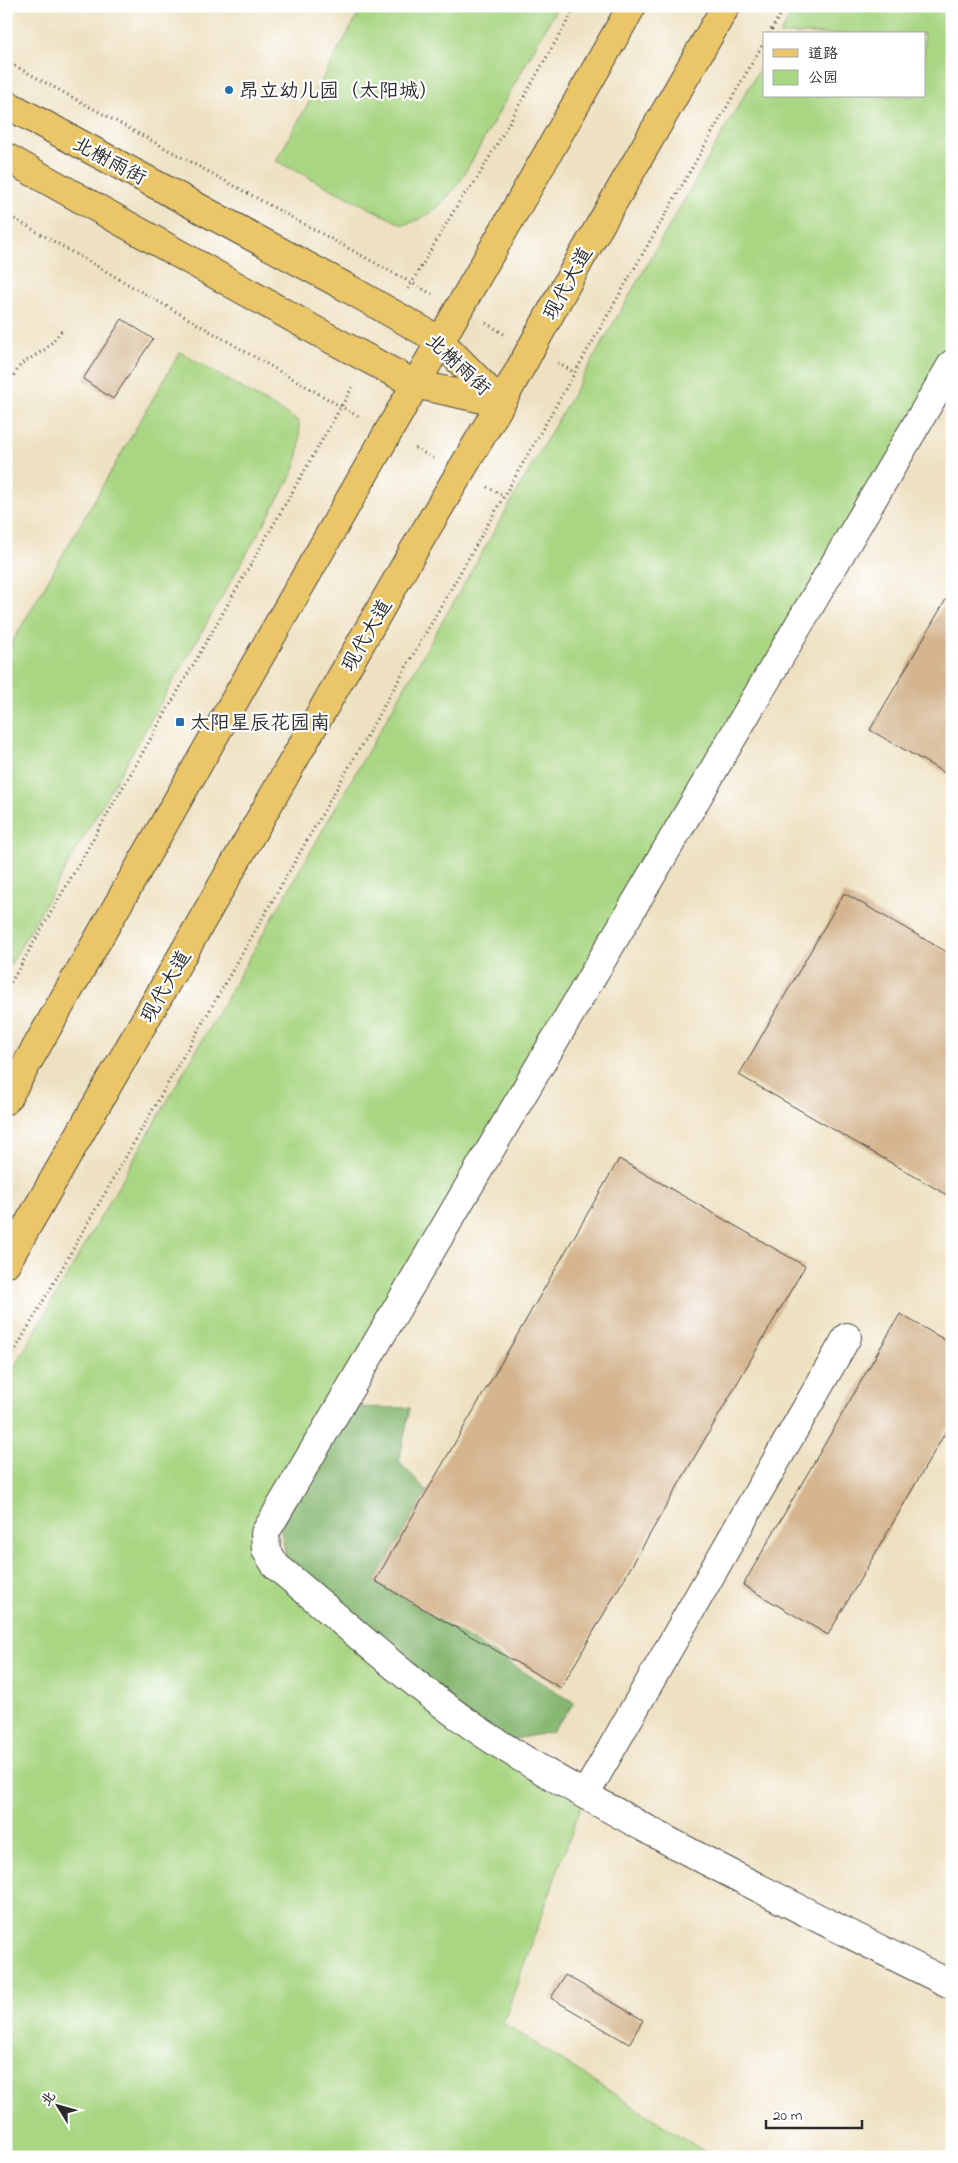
<svg xmlns="http://www.w3.org/2000/svg" width="958" height="2163" font-family="'Indie Flower','LXGW WenKai TC',sans-serif">
  <rect width="100%" height="100%" fill="#fff"/>
  <filter id="ink" filterUnits="userSpaceOnUse"><feTurbulence type="fractalNoise" baseFrequency=".02" numOctaves="2"/><feDisplacementMap in="SourceGraphic" scale="10" xChannelSelector="R" yChannelSelector="G"/><feConvolveMatrix kernelMatrix="1 2 1 2 8 2 1 2 1" color-interpolation-filters="sRGB"/></filter>
  <filter id="wash" filterUnits="userSpaceOnUse"><feTurbulence type="fractalNoise" baseFrequency=".0096" numOctaves="4" result="noise"/><feDisplacementMap in="SourceGraphic" scale="20" xChannelSelector="R" yChannelSelector="G"/><feGaussianBlur stdDeviation="1.12" result="paint"/><feColorMatrix in="noise" values="0 0 0 0 0 0 0 0 0 0 0 0 0 0 0 0 0 1.4 0 .05"/><feComposite in="paint" operator="in"/></filter>
  <g filter="url(#wash)">
    <rect width="100%" height="100%" fill="#eee1c1"/>
    <path fill="#a9d683" stroke="#6a8057" d="M363,6h195l-97,174c-16,22 -31,38 -58,45l-127,-64z
      M796,6h156v363l-686,1181 319,245 -82,228 210,134h-707v-775l758,-1321v35h160v-62h-144z
      M180,352l118,69c4,19 1,33 -5,52l-287,499v-319z"/>
    <path fill="#86b771" stroke="#58714e" d="M349,1407l61,1 -11,54 28,29 -52,90 200,122 -24,29 -51,10 -210,-165 -10,-50z"/>
    <g id="blocks">
      <path fill="#d4b58f" d="M122,319l31,20 -40,60 -30,-20z
        M952,589v188l-82,-47z
        M844,893l108,62v243l-213,-123z
        M619,1159l186,107 -244,422 -186,-107z
        M900,1314l52,30v77l-124,214 -85,-50z
        M565,1975l78,45 -14,24 -78,-46z"/>
    </g>
  </g>
  <g filter="url(#ink)">
    <use href="#blocks" fill-opacity="0" stroke="#484642" stroke-width="1"/>
    <g fill="none" stroke-linecap="round" stroke-linejoin="round">
      <defs>
        <path id="minor" d="M952,364l-687,1169 1,17 10,16c66,54 129,113 199,162 64,43 133,80 201,117 91,48 183,94 276,140
          M585,1795l262,-458"/>
        <path id="major" d="M6,104l338,182 95,54 62,63
          M6,157l312,175 97,52 86,19
          M6,1100l626,-1094
          M6,1263l408,-713 87,-147 76,-138 149,-259"/>
      </defs>
      <use href="#minor" stroke="#484642" stroke-width="30"/>
      <use href="#major" stroke="#484642" stroke-width="30"/>
      <path stroke="#484642" stroke-width="3" stroke-dasharray="1 4" stroke-linecap="butt" d="M769,34l16,-28
        M6,61l426,233
        M6,214l355,204
        M408,289l54,-92 12,-13 102,-178
        M486,323l18,11
        M558,363l17,10
        M6,388l15,-24 25,-15 17,-20
        M415,448l18,10
        M487,487l17,9
        M6,991l347,-605
        M6,1366l758,-1324"/>
      <use href="#minor" stroke="#fff" stroke-width="28"/>
      <use href="#major" stroke="#ebc669" stroke-width="28"/>
    </g>
  </g>
  <g fill="#1f6fb2" stroke="#fff" stroke-width="2">
    <circle cx="229" cy="90" r="5"/>
    <rect x="175" y="717" width="10" height="10" rx="2.5"/>
  </g>
  <g text-anchor="middle" stroke-width="4.5" stroke-linejoin="round" paint-order="stroke">
    <g font-size="20" fill="#2b2b2b" stroke="#fff" text-anchor="start">
      <text x="239" y="97">昂立幼儿园（太阳城）</text>
      <text x="190" y="729">太阳星辰花园南</text>
    </g>
    <g font-size="20" fill="#2b2b2b" stroke="#fff">
      <text transform="translate(110 160) rotate(28)" y="7">北榭雨街</text>
      <text transform="translate(567 283) rotate(-61)" y="7">现代大道</text>
      <text transform="translate(459 364) rotate(43)" y="7">北榭雨街</text>
      <text transform="translate(366 635) rotate(-60)" y="7">现代大道</text>
      <text transform="translate(165 986) rotate(-60)" y="7">现代大道</text>
    </g>
  </g>
  <rect width="958" height="2163" fill="none" stroke="#fff" stroke-width="25"/>
  <rect x="763" y="32" width="162" height="65" fill="#ffffff" stroke="#aaaaaa"/>
  <rect x="773" y="49" width="25" height="8" fill="#ebc669" stroke="#aaaaaa"/>
  <text x="808" y="58" font-size="15" fill="#2b2b2b">道路</text>
  <rect x="773" y="70" width="25" height="15" fill="#a9d683" stroke="#aaaaaa"/>
  <text x="808" y="82" font-size="15" fill="#2b2b2b">公园</text>
  <g transform="translate(58 2106) rotate(307)" stroke="#ffffff" stroke-width="4" paint-order="stroke">
  <path d="M0-4L9 19L0 12L-9 19Z" fill="#2b2b2b"/>
  <text y="-8" font-size="14" font-weight="bold" text-anchor="middle" fill="#2b2b2b">北</text>
  </g>
  <path d="M766 2120v8h96v-8" fill="none" stroke="#2b2b2b" stroke-width="2.5"/>
  <text x="773" y="2120" font-size="15" fill="#2b2b2b" stroke="#ffffff" stroke-width="4" paint-order="stroke">20 m</text>
</svg>
